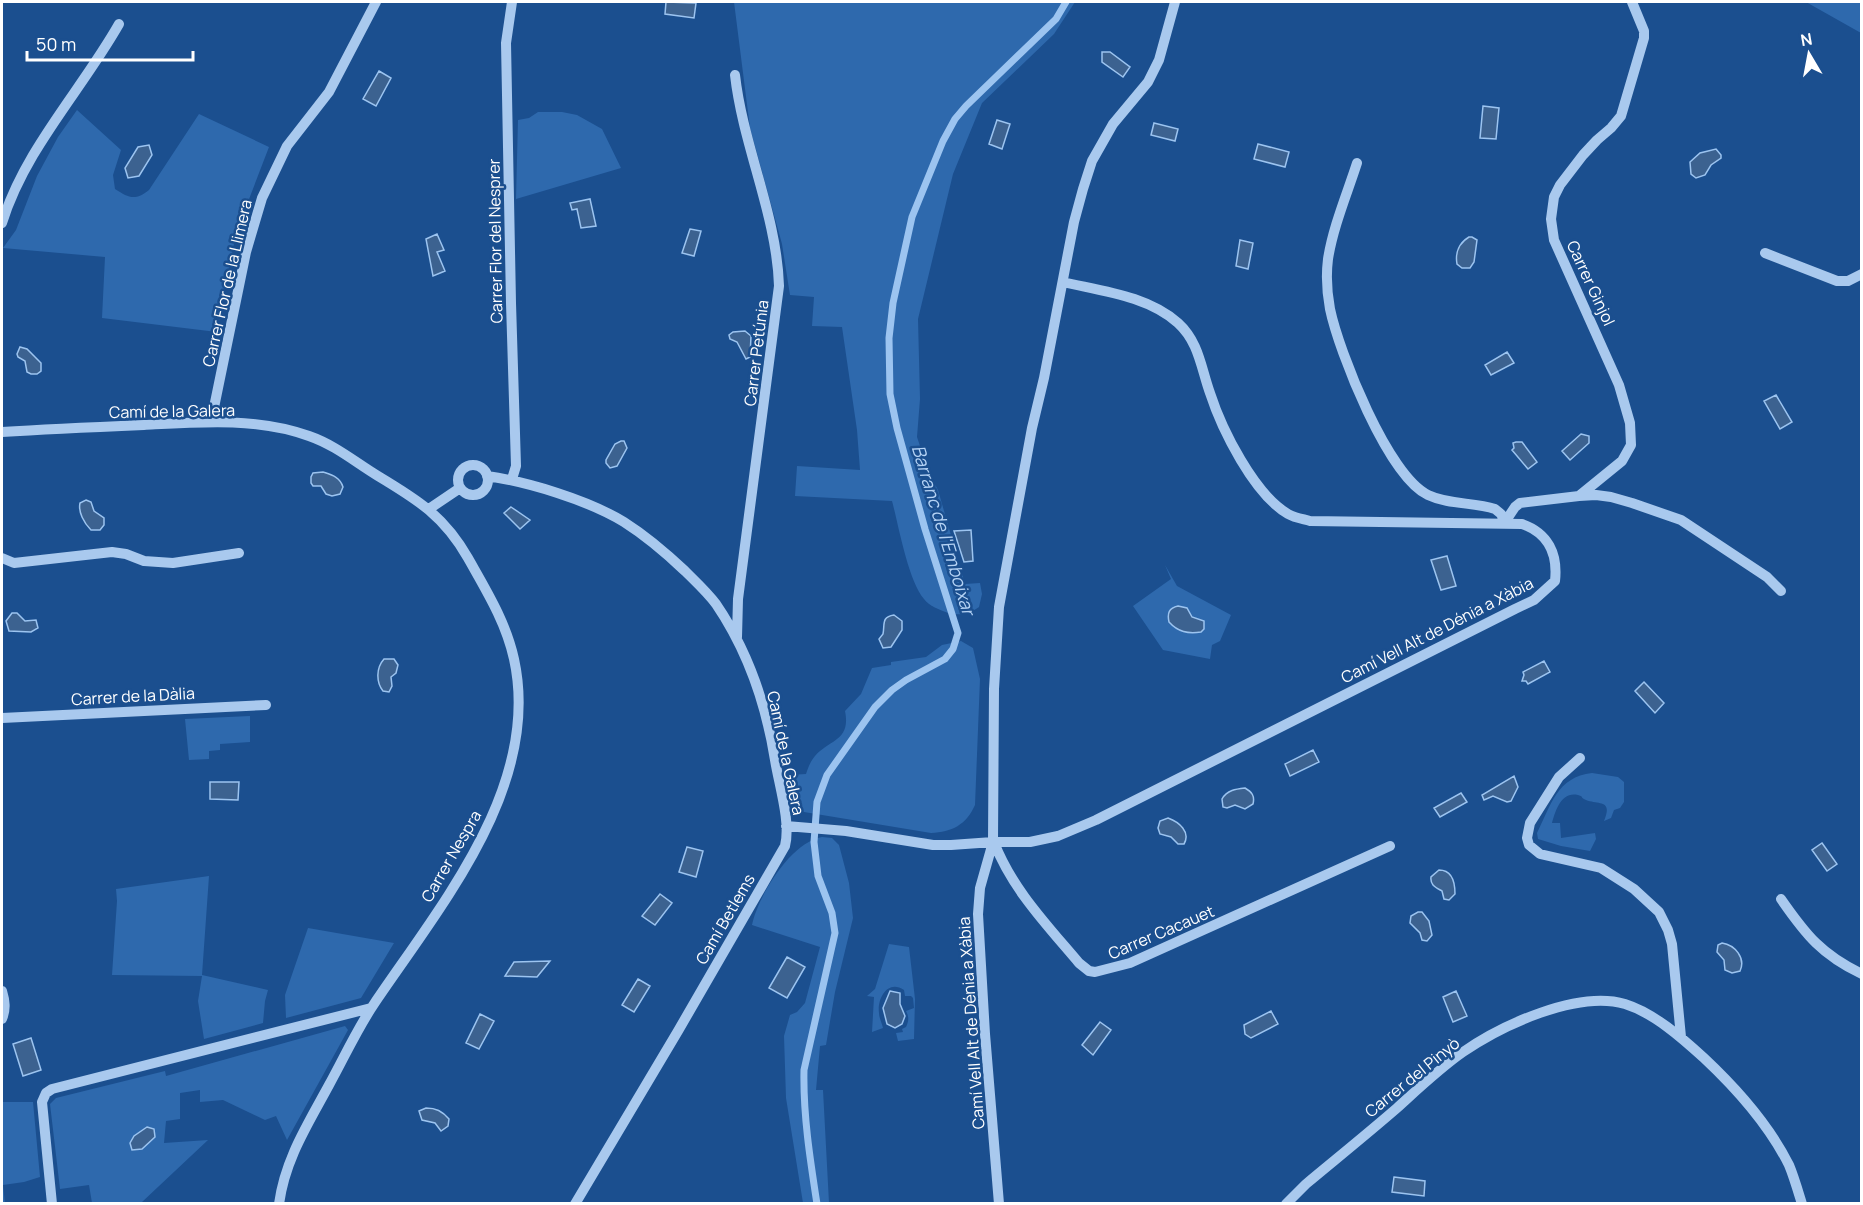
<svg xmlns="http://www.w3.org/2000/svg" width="1863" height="1205" font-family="Manrope,sans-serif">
  <rect width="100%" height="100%" fill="#1b4f8f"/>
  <path fill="#2e69ad" d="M734,2h341l-21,32 -72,69 -29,71 -35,145 2,80 -3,38 12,36 9,17 27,94 15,-1 2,11 -3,13c-10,7 -19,9 -31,6 -8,-3 -19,-7 -24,-14 -16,-19 -25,-72 -32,-98l-97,-5 2,-30 63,4 -3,-40 -15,-103 -30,-1 2,-29 -24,-2 -8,-51 -32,-116z
    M1806,2h55v31z
    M77,110l44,40 -8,25 2,14c14,9 20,12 34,1l50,-76 70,33 -33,86 -19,99 -115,-14 3,-61 -102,-9 13,-18 21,-54 21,-39z
    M538,112h24l15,3 25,14 19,39 -105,31 2,-79 11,-2z
    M1165,565l12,21 54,29 -11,26 -8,4 -2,14 -47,-9 -30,-44 38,-27z
    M961,641l12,7 7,31 -5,126c-9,20 -23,27 -44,28l-127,-21 -12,-7 -3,-30 17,-1c2,-6 4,-12 9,-18 15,-17 36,-15 30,-45l16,-17 11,-26 19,-3v-3l35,-5 16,-12z
    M250,716v26l-30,2v6l-11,1v8l-20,1 -4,-41z
    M1592,773l26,4 6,5v20l-4,6 -6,2 -3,8 -7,3c9,-22 -5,-16 -18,-21 -7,-3 -1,-3 -8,-5 -17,-4 -23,17 -26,28h8l1,15 34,-5 1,6 -6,12 -29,-5 -23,-7 -1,-6c14,-28 20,-56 55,-60z
    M822,837l10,1 7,7 10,38 4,35 -18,74 -9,53 -6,1 -4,44h7l6,113h-26l-17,-105 -2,-62 6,-21 7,-3 8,-9 15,-56 -68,-22c6,-29 39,-83 70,-88z
    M209,876l-7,99 66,15 -3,11 -2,22 -59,16 -6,-38 4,-25 -90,-1 5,-74 -1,-12z
    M308,928l86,15 -33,55 -75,20 -1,-23z
    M889,944l20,3 6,52 -1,40 -16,2 -2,-8 7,-1 -1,-3 4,-2c3,-7 3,-10 0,-16l8,-3 -1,-10 -2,-2h-6l-1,-6c-16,-11 -27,8 -25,23 0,5 3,10 4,15l-11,4 2,-35 -7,-1 8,-7z
    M345,1026l3,4 -61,110 -11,-24 -11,4 -42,-20 -23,2v-12l-20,3v26l-14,2 -2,22 44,-3 -66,62 -50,1 -3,-18 -29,4 -10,-85 6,-6 109,-27 1,5z
    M2,1102h31l7,75 -16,5 -21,3 2,19 -3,-1z"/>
  <path fill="#3c6290" stroke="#9cc4f0" stroke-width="1.5" d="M666,2l30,1 -2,15 -29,-4z
    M1102,52h8l20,15 -7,10 -21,-15z
    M379,71l12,7 -15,28 -13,-7z
    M1483,106l16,2 -3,31 -16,-1z
    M997,120l13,4 -8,25 -13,-5z
    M1154,123l24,6 -3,12 -24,-6z
    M1258,144l31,8 -4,15 -31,-8z
    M149,145l3,10 -13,21 -11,2 -3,-10 13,-21z
    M1716,149l5,6v3l-10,7 -6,10 -9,3 -5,-4 -1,-12 10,-9z
    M590,199l6,27 -15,2 -4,-19 -5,1 -2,-7z
    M690,229l11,2 -7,25 -12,-3z
    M437,234l7,16 -7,2 8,19 -12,5 -7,-37z
    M1469,237h3l5,3 -3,22 -4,6h-8l-5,-4c-2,-11 2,-21 12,-27z
    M1240,240l13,3 -5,26 -12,-3z
    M745,331l6,5 -1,21 -4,2 -9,-17 -7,-3 -1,-4 4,-3z
    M20,347l7,2 14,14v8l-4,3h-6l-4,-2 -2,-11 -7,-4 -1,-3z
    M1507,352l7,11 -23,12 -6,-10z
    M1776,395l16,27 -12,7 -16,-28z
    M1581,434l8,2v7l-19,17 -8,-9z
    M621,441h3l3,7 -10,18 -7,2 -4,-5v-3l9,-16z
    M1516,442h6l15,20 -9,7 -16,-19 2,-2 -1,-5z
    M323,472c9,3 17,5 20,15l-3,7 -8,2 -6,-2 -5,-8h-8l-2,-3v-6l2,-4z
    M86,500l5,2 3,9 10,7v7l-4,5h-9c-7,-7 -13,-18 -11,-27z
    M511,507l19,13 -10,9 -16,-16z
    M971,530l2,31 -9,1 -10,-31z
    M1447,556l9,30 -15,4 -10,-30z
    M1178,606l9,2 5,9 12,4v8l-3,3c-13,2 -23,0 -32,-10 -2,-9 0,-14 9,-16z
    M12,613h5l8,8 11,-1 2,8 -7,4 -22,-1 -3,-10z
    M894,615l8,6v9l-11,17 -8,1 -4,-9 4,-5c2,-10 -2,-17 11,-19z
    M384,659h10l4,6 -2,8 -5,4 1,9 -3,6 -6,-1c-7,-9 -7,-23 1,-32z
    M1544,661l6,11 -22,12 -2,-3h-4l2,-6 -1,-3z
    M1644,682l20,21 -9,10 -20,-22z
    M1313,750l6,12 -29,14 -5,-12z
    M1514,776l4,11 -7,14 -4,1 -14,-6 -9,4 -2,-5z
    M210,782h29l-1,18 -28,-1z
    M1245,788c7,4 10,8 8,16l-8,5 -10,-4 -8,3 -4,-1 -1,-8c5,-9 14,-10 23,-11z
    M1461,793l6,9 -27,15 -6,-9z
    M1168,818c11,4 23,14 16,26h-6l-7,-7 -11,-3 -2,-6 2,-7z
    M1822,843l15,21 -10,7 -15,-21z
    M687,847l16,4 -7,26 -17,-5z
    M1439,870c13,0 16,13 16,24l-6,6 -5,-1 -2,-8c-7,-4 -12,-6 -11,-14z
    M660,894l12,9 -17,22 -13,-9z
    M1418,912h4l7,9 3,14 -5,6 -5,-1 -2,-7 -10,-10 1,-7z
    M1722,943c13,2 24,15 18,28l-8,2 -7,-3 -1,-10 -7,-8 1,-7z
    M787,957l18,10 -18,31 -18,-10z
    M550,961l-13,16 -32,-1 9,-14z
    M638,979l12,7 -16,26 -12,-7z
    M890,991l10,2v11l5,12 -3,8 -7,4 -8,-4 -4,-16z
    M1456,991l11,25 -14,6 -10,-25z
    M1271,1011l7,13 -27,14 -6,-4 -1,-9z
    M480,1014l14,7 -15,28 -13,-6z
    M1100,1022l11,8 -18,25 -11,-10z
    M31,1038l10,32 -18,6 -10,-32z
    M426,1108c10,0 16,3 23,11l-1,7 -7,5 -6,-8 -13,-3 -3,-9z
    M147,1127l7,2 1,8 -13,12 -10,1 -2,-7 4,-7z
    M1394,1177l31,4 -1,15 -32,-4z"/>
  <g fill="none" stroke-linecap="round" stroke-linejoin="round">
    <path stroke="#9cc4f0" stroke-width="7" d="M817,1204c-7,-45 -14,-90 -13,-134l31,-137 -3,-20 -14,-37 -4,-34 3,-40 10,-27 48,-68 17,-17 14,-10 39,-21 8,-10 5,-16 -33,-104 -28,-101 -7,-34 -1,-56 4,-35 19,-86 31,-76 12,-22 11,-13 90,-87 10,-17"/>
    <path stroke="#a9c9ee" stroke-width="10" d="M512,2l-6,41 5,260 5,163 -4,13
      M735,75c8,71 42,141 44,211l-41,313 -1,38
      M1357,163c-10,31 -24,64 -29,96 -2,16 -1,34 2,50 9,43 58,167 98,186 21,10 46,7 67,14l6,5 4,8
      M2,223c23,-74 79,-132 117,-199
      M1765,253l72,28h11l14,-7
      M211,422l35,-170 16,-54 25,-52 42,-54 47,-90
      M2,432c47,-3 94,-5 142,-7 54,-3 113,-8 165,11 26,9 46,26 69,40 40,24 66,40 90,82 18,32 38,64 46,101 28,127 -74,247 -140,345 -17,25 -30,54 -45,81 -21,39 -44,74 -50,119
      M458 480a15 15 0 1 1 30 0a15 15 0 1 1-30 0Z
      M487,476c41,6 101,24 137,46 22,14 42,31 61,49 10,10 22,21 31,33 32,47 50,100 59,156 4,25 16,62 10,86l-107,185 -103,173
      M1579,496l17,-1 15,2 21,6 49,17 86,57 14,14
      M429,509l31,-21
      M1505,522l10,-15 5,-4 59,-7 43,-35 9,-16 -1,-22 -11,-38 -65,-145 -3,-21 3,-22 6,-12 23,-30 14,-15 14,-12 10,-12 23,-78v-7l-12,-29
      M2,558l12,5 98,-11 14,2 18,7 29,2 66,-10
      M2,718l264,-13
      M1580,758l-21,19 -29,46 -3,15 2,7 11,9 61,14 33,21 25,23 9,18 4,14 9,93
      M786,826l60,5 87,14h18l42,-3h37l28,-6 38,-16 419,-211 19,-9 21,-19c3,-27 -7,-48 -33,-57l-212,-3c-7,-2 -15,-3 -22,-7 -34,-20 -66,-84 -78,-121 -9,-25 -11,-51 -32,-70 -30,-27 -76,-32 -115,-41
      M994,842c18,47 53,83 85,121l10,8 6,1 35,-9 260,-117
      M1781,899c25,36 41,56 81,75
      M2,991c3,10 4,18 0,28
      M52,1204l-10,-102 4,-9 6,-4 319,-81
      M999,1204l-14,-170 -7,-120 2,-26 13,-46 1,-153 5,-82 33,-179 12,-50 30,-156 9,-33 9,-28 21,-37 35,-42 11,-22 16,-58
      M1286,1204l20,-20c30,-25 61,-50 91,-76 21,-19 43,-40 66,-56 39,-27 115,-62 162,-48 29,9 57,34 79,54 32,30 65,67 85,107 5,12 9,26 13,39"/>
  </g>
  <g text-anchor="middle" stroke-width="5" stroke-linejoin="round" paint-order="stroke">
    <g font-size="16" fill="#fff" stroke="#1b4f8f">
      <text transform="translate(495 241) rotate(-91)" y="6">Carrer Flor del Nesprer</text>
      <text transform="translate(227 283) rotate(-77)" y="6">Carrer Flor de la Llimera</text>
      <text transform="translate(1591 283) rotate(65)" y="6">Carrer Ginjol</text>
      <text transform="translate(756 353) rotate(-83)" y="6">Carrer Petúnia</text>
      <text transform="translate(172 411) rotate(-1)" y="6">Camí de la Galera</text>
      <text transform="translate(1437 630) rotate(-27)" y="6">Camí Vell Alt de Dénia a Xàbia</text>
      <text transform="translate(133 696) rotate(-3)" y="6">Carrer de la Dàlia</text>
      <text transform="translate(786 753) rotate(78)" y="6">Camí de la Galera</text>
      <text transform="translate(451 856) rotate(-60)" y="6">Carrer Nespra</text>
      <text transform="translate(725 919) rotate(-60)" y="6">Camí Betlems</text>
      <text transform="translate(1161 932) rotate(-23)" y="6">Carrer Cacauet</text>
      <text transform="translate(971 1023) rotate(-94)" y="6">Camí Vell Alt de Dénia a Xàbia</text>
      <text transform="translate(1412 1077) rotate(-39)" y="6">Carrer del Pinyò</text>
    </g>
    <g font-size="18" font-style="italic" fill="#b5d3f5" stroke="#1b4f8f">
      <text transform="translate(943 530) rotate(73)" y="6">Barranc de l'Emboixar</text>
    </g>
  </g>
  <rect width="1863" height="1205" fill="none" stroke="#ffffff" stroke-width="6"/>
  <g transform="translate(1809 54) rotate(350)" stroke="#1b4f8f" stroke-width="4.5" paint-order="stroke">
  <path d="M0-4.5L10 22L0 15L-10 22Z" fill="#ffffff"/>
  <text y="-9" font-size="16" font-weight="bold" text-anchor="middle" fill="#ffffff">N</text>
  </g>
  <path d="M27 51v9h166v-9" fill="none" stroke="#ffffff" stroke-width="3"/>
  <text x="36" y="51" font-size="18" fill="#ffffff" stroke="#1b4f8f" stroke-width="4.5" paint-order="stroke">50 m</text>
</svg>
